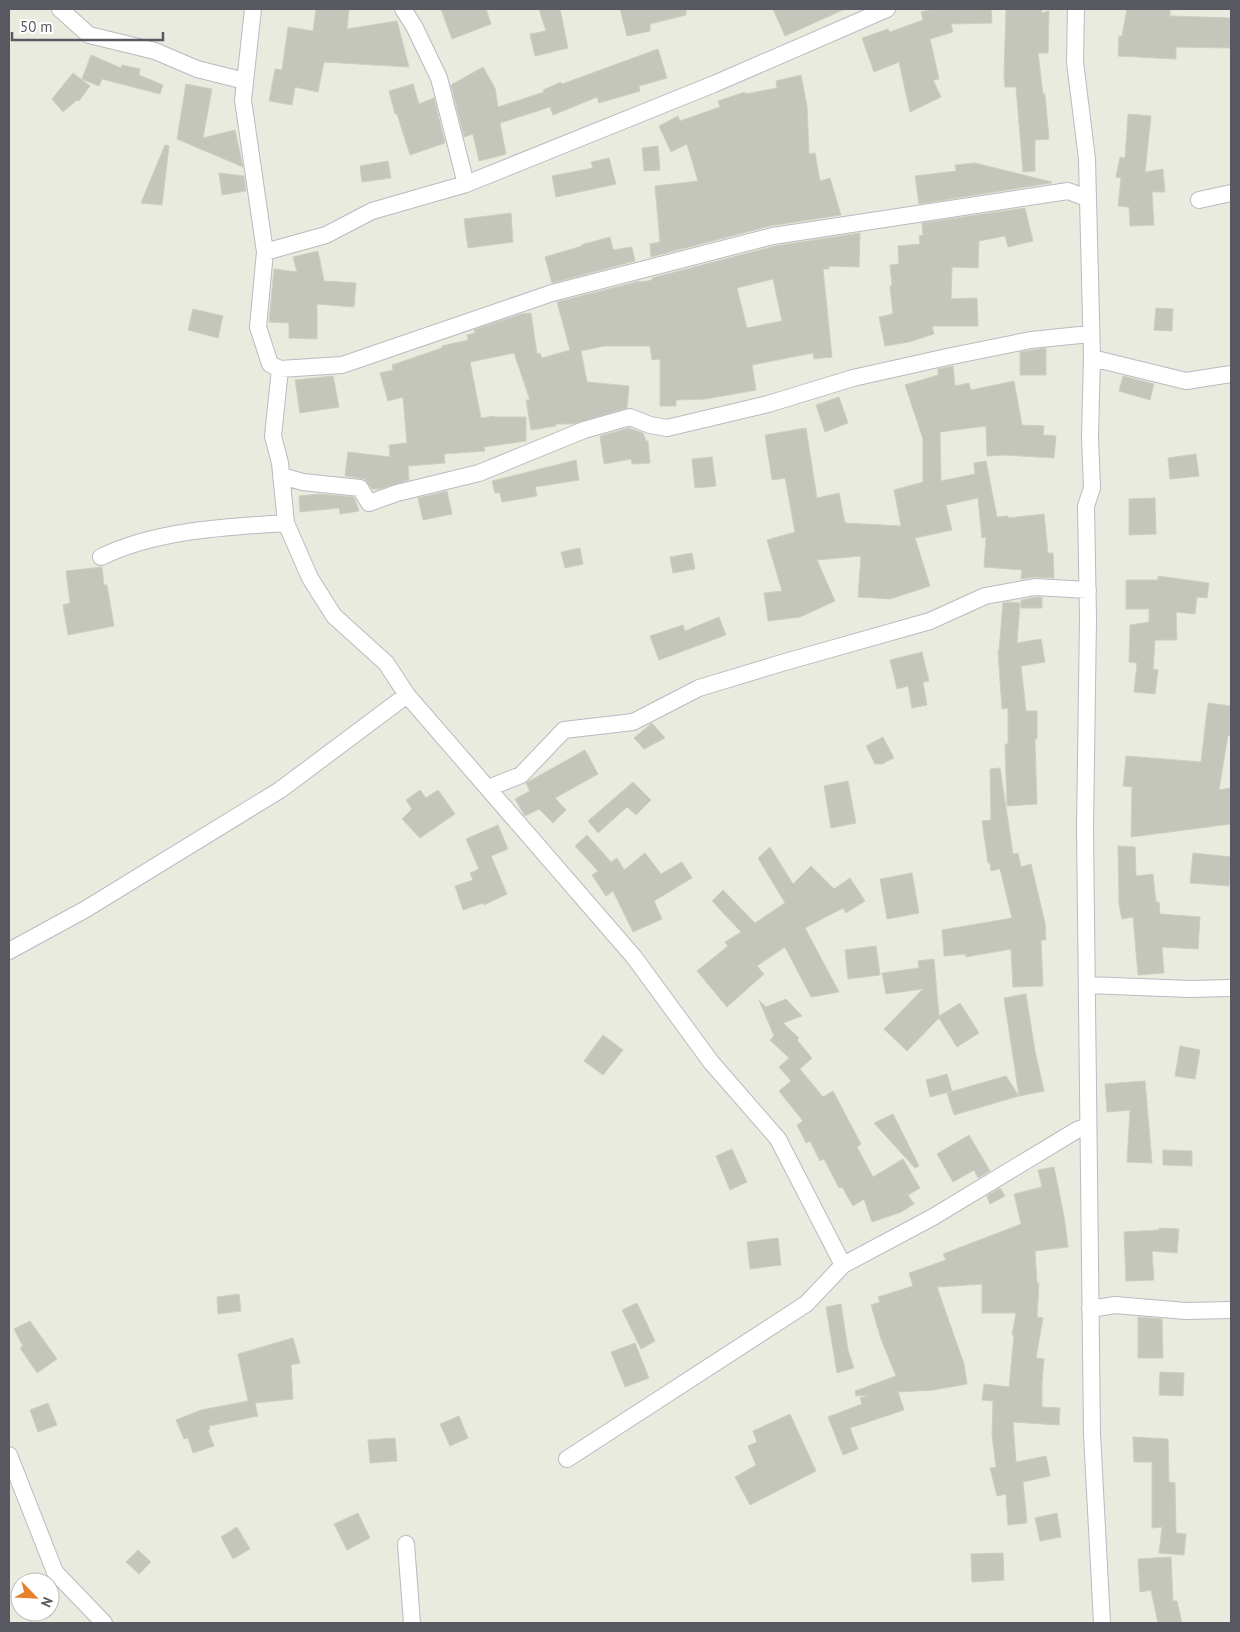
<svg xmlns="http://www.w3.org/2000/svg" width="1240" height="1632" font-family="'PT Sans',sans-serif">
  <rect width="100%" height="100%" fill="#e9ebdf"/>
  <path fill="#c5c6bb" stroke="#cecfbe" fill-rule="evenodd" d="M316,9h33l-2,20 50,-8 12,46 -85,-5 -6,30 -23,-5 -3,18 -23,-4 6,-32 7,1 6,-43 25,4z
    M441,9h45l5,15 -39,15z
    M539,9h21l8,39 -33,8 -5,-22 16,-3z
    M620,9h66v6l-36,9v7l-23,5z
    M773,9h72l-60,27z
    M933,9h58l1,14 -41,1 2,8 -23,7 9,40 -6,1 8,17 -31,15 -11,-50 -25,10 -12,-34 26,-9 2,3 33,-12 -2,-8z
    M1006,9h35l1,4 7,-2 -1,42h-10l5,41h2l4,45 -14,1v31l-12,1 -7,-85h-11l-1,-12z
    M1127,9h43v7l61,2v30l-55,-1v12l-58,-3 1,-20h3z
    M658,49l9,29 -28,8 1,5 -41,12 -2,-6 -44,18 -3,-8 -50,16 6,31 -27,7 -6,-27 -9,3 -13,-52 32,-18 12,21 3,19 46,-15 -1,-2 18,-8 1,2z
    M91,55l30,13 1,-3 18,4 -1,6 24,10 -3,9 -58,-15 -3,7 -17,-7z
    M73,73l17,13 -11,15 -2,-1 -14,12 -11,-13z
    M801,75l6,31 2,48 6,-1 5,28 10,-3 11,37 -71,11 -119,31 -1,-13 10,-2 -5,-56 43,-5 -11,-37 -16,8 -12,-26 19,-10 2,5 40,-14 -2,-6 27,-9v2l32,-6 -1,-7z
    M186,84l26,5 -9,49 32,-8 8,37 -66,-28z
    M413,84l6,20 15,-6 11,45 -35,12 -13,-41h-2l-6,-23z
    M1128,114l23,2 -6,56 18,-3 2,23h-13l2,33 -24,1 -1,-19 -11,-1 3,-28 -5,-1 4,-20 5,1z
    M165,145l4,1 -7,59 -21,-2z
    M658,146l2,24 -16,1 -2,-23z
    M609,158l7,26 -60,13 -4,-21 41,-8 -2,-6z
    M388,161l3,17 -29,4 -2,-16z
    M975,163l77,19 -1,1 -132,21 -4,-28 41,-5 -1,-6z
    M219,173l25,3 2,15 -24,4z
    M1025,208l8,33 -25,6 -3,-11 -26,5 -1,27 -26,-1 -1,32 26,-1 1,28h-46l2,8 -25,8 -24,4 -6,-29 14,-3 -3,-28 2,-1 -2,-20 9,-1 -1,-18 22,-2 -1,-8 4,-1 -1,-12z
    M511,213l2,29 -45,6 -4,-29z
    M860,233l-1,34 -30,-1v3h-6l9,88 -18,2 -1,-6 -61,12 4,25 -50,9 -30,1v6h-16v-47l-8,1 -2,-14h-46l-23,5 6,31 42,4 -2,22 -54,16h-17v2l-25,4 -5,-30h4l-16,-47 -44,9 11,56 13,-2v1h32v24l-42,6 1,4 -41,3 1,9 -37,3 1,14 -30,9h-7l-7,-10 -20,-3 3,-24 42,5 -1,-12 18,-2 -4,-46 -15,4 -8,-28 13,-3 -1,-5 50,-17v-2l26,-6 -1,-5 8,-2 -1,-3 47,-16 10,-1 6,41 3,-1 2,5 28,-8 -13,-48 83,-21 1,1 11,-2v-2l123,-32zM773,279l9,42 -35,7 -10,-40z
    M610,237l3,13 19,-3 3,14 -83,22 -7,-26 37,-11 -1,-1z
    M318,251l6,30 32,2 -2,24 -37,-3v35l-28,-1v-15l-20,-1 5,-53 23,3 -4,-15z
    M1156,308l17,1 -1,22 -18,-1z
    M193,309l30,7 -5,22 -30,-8z
    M1046,348v27h-26v-23z
    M953,366l2,20 14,-3 2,7 43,-9 8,44 22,1 -1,9 13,1 -2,22 -50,-3 -17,1 -1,-30 -46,6 1,49 34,-7 -1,-11 12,-2 11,56 11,-1v2l36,-4 4,39h5l1,25 -19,-1 -14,2 1,-9 -38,-3 2,-30 -4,1 -4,-40 -32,7 6,25 -37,8 15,48 -40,13 -32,-2 3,-41 -44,4 18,41 -35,16 -32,4 -4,-28 18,-2 -15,-51 28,-8 -10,-54 -13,2 -7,-45 41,-7 11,70 22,-5 6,30 56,3 -7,-36 29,-8v-43l-18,-54 33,-10v-6z
    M333,376l6,31 -39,6 -5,-33z
    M1123,376l31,8 -4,16 -31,-9z
    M839,397l9,26 -23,9 -9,-27z
    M629,428l14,5 3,8h2l2,22 -18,1 -1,-5 -27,5 -4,-28z
    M1196,454l3,22 -29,3 -2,-21z
    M712,457l4,29 -21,2 -3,-29z
    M576,460l3,20 -44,7 2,9 -35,6 -2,-9h-5l-3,-12z
    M447,491l5,23 -29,6 -5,-22z
    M319,494l35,3 5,14 -19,3 -1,-6 -39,4 -1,-16z
    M1155,498l1,36 -27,1v-36z
    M580,548l3,16 -18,4 -4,-16z
    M692,553l3,16 -22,4 -3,-16z
    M102,567l2,18h3l7,41 -46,9 -5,-30 7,-2 -4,-32z
    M1158,576l51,7 -2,15 -10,-1 -2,17 -19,-2 1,28h-22l-2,29 5,1 -3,24 -21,-2 3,-29 -8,-1 1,-37 19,-3v-13h-23v-29h32z
    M1036,597h6v11h-21v-8z
    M1008,602l12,1 -3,40 24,-4 4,23 -24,4 5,45h11v28h-2l2,65 -30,2 -2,-62h3v-36l-6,1 -4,-58h1l4,-48z
    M719,617l7,18 -67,25 -9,-24 33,-11 2,6z
    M922,652l7,29 -6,1 4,23 -15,3 -4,-22 -11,3 -7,-29z
    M1208,703l23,3v30l-3,-1 -9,55 12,-2v36l-100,13 1,-50 -9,-1 3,-30 75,6z
    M652,723l13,15 -21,11 -10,-11z
    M883,737l11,21 -12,6h-7l-9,-18z
    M585,750l13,24 -43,24 11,12 -13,13 -14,-14 -14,7 -10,-17 15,-8 -4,-8z
    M1000,768l13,86 5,-1 3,14 10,-3 14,59 1,17h-5l2,46 -30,1 -2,-38 -45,8 -1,-3 -21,2 -2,-26 70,-12 -12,-49 -9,2 -1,-8h-2l-6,-42 9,-1 -1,-51z
    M848,781l8,42 -25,5 -7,-42z
    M633,782l18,18 -15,15 -9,-8 -29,26 -10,-12z
    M420,790l6,8 12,-8 17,24 -35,24 -18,-19 10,-10 -6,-9z
    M498,825l10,24 -17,7 16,38 -23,11 -1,-2 -20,7 -8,-24 18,-6 -3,-7 9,-4 -13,-30z
    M587,835l24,27 6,-4 7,12 21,-17 16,21 21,-12 10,16 -38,23 8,18 -29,13 -20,-41 -7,5 -14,-21 6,-4 -23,-25z
    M1118,846l17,1 1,29 17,-2 3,28h3l1,12 40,3 -2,32 -36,-2 2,26 -26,2 -5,-58 -11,2 -3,-15z
    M770,847l23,37 18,-18 23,23 16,-11 15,23 -19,12 -3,-5 -38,20 34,64 -28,5 -26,-50 -28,19 7,8 -37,33 -30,-36 31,-25 -3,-4 16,-10 -29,-31 11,-11 32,33 30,-20 -27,-45z
    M1193,853l38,4 -2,29 -39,-3z
    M912,873l7,40 -32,6 -7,-40z
    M876,946l4,29 -32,4 -3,-29z
    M934,959l5,57 21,-13 19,30 -22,14 -18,-29 -32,33 -23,-22 39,-40 -37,5 -4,-21 37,-5 -1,-7z
    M1026,994l9,57 9,40 -25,5 -15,-98z
    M786,999l16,17 -19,7 16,15 -2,2 15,18 -12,11 23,28 10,-6 28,53 -4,3 16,30 30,-18 17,29 -12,7 6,9 -13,8 -29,10 -8,-23 -11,7 -11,-19 -3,1 -15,-29 -4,2 -10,-20 -4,2 -9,-18 6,-4 -24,-30 12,-10 -12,-14 10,-9 -19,-18 4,-4 -15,-36 7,7z
    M603,1035l20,15 -20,25 -19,-14z
    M1180,1046l20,4 -5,29 -20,-3z
    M947,1074l5,17 -22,6 -4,-17z
    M1006,1076l13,20 -65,19 -7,-22z
    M1145,1081l7,82 -25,-1 3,-52 -23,2 -2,-28z
    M893,1114l26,52 -4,2 -41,-45z
    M969,1135l21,36 -12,7 -4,-8 -21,12 -16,-28z
    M732,1149l15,33 -17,8 -14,-34z
    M1163,1150l29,1v15l-29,-1z
    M1054,1167l10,49 4,31 -33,4 2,32h2l-2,34 6,1 -7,40 8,1 -2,23v25l18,1 -1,17 -46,-3 3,40 30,-6 4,20 -27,6 4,41 -19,2 -2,-31 -9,2 -7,-28 6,-1 -4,-32 1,-34 -11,-1 2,-16 25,3 5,-52h-2l4,-22h-34v-29l-45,3 27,77 3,20 -34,6 -35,2 6,18 -54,18 8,21 -15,6 -15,-38 34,-13 -2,-6 9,-3 -13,1 -1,-5 41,-15 -15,-37 -10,-34 9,-3 -2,-5 35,-11 -4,-13 37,-13 -3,-6 78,-30 -7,-30 28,-7 -4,-17z
    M1000,1188l5,8 -15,8 -3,-8z
    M1159,1228l20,1 -2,24 -25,-2 2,29 -28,1 -2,-49 35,-2z
    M778,1238l3,27 -31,4 -3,-27z
    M239,1294l2,17 -23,3 -1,-17z
    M637,1303l18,38 -14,8 -19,-39z
    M841,1304l7,46 6,18 -17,5 -11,-66z
    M1138,1317l24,2 1,39h-25z
    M30,1321l27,38 -20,14 -17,-25 3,-2 -9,-17z
    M293,1338l7,25 -9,2 2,34 -38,4 3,13 -49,10 1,3 -2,1 6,16 -21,7 -5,-15 -4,1 -8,-19 25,-10 47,-9 -10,-47z
    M635,1343l14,35 -24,9 -14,-35z
    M1160,1372l24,1 -1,23 -24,-1z
    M48,1403l9,22 -19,7 -8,-22z
    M790,1414l26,57 -66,34 -15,-28 21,-12 -8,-19 9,-4 -4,-11z
    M459,1416l9,22 -18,8 -10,-22z
    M1133,1437l35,2 1,43 6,1 1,50 10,1 -2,21 -25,-2 3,-26 -10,1v-66h-18z
    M395,1438l2,23 -27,2 -2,-23z
    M358,1513l12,25 -23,12 -13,-26z
    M1057,1513l4,24 -21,4 -5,-23z
    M237,1527l13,22 -17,10 -12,-22z
    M138,1550l13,12 -12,12 -13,-12z
    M1003,1553l1,27 -32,2 -1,-28z
    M1171,1557l2,44h4l5,22h-24l-7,-33 -11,2 -2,-33z"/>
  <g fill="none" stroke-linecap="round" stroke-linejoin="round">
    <defs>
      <path id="minor" d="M60,9l29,26 66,16 42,18 48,12
        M253,9l-10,91 22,152 -7,75 12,37 10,5 62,-4 210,-72 221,-57 295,-45 19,7
        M403,9l11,17 25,52 27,106
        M1076,9l-1,53 12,97 5,199 94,23 45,-7
        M1199,200l32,-7
        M265,252l61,-17 46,-24 94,-27 248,-100 173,-75
        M1092,358l-2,79 2,51 -6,18 2,112 -3,211 7,605 10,189
        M280,369l-7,67 7,27 6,60 24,55 24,38 52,47 21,32 227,262 77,105 67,77 65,126
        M281,476l22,6 57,6 9,15 28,-10 82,-20 105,-43 46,-13 20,8 17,3 101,-24 85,-26 94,-21 84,-17 59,-6
        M101,557c56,-27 124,-30 185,-34
        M488,788l33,-13 43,-45 69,-8 66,-34 86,-26 145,-41 55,-25 50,-9 53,3
        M9,951l77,-42 194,-119 127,-95
        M1087,985l103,4 41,-1
        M1090,1309l25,-4 71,6 45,-1
        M9,1455l46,117 49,51
        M567,1459l239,-155 37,-39 90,-48 144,-87 11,-4
        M406,1544l6,79"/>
    </defs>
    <use href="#minor" stroke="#babac1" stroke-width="18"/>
    <use href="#minor" stroke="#fff" stroke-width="16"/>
  </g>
  <rect width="1240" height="1632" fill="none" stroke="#585960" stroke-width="20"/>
  <g transform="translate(35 1597) rotate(114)"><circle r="24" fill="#ffffff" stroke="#bcbdbf"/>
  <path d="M0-4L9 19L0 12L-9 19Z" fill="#e5802b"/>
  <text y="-8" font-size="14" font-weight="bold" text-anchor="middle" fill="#585960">N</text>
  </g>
  <path d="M12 32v8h151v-8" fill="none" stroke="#585960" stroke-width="2.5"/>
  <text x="20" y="32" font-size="15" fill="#585960" stroke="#ffffff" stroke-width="4" paint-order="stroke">50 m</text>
</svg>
